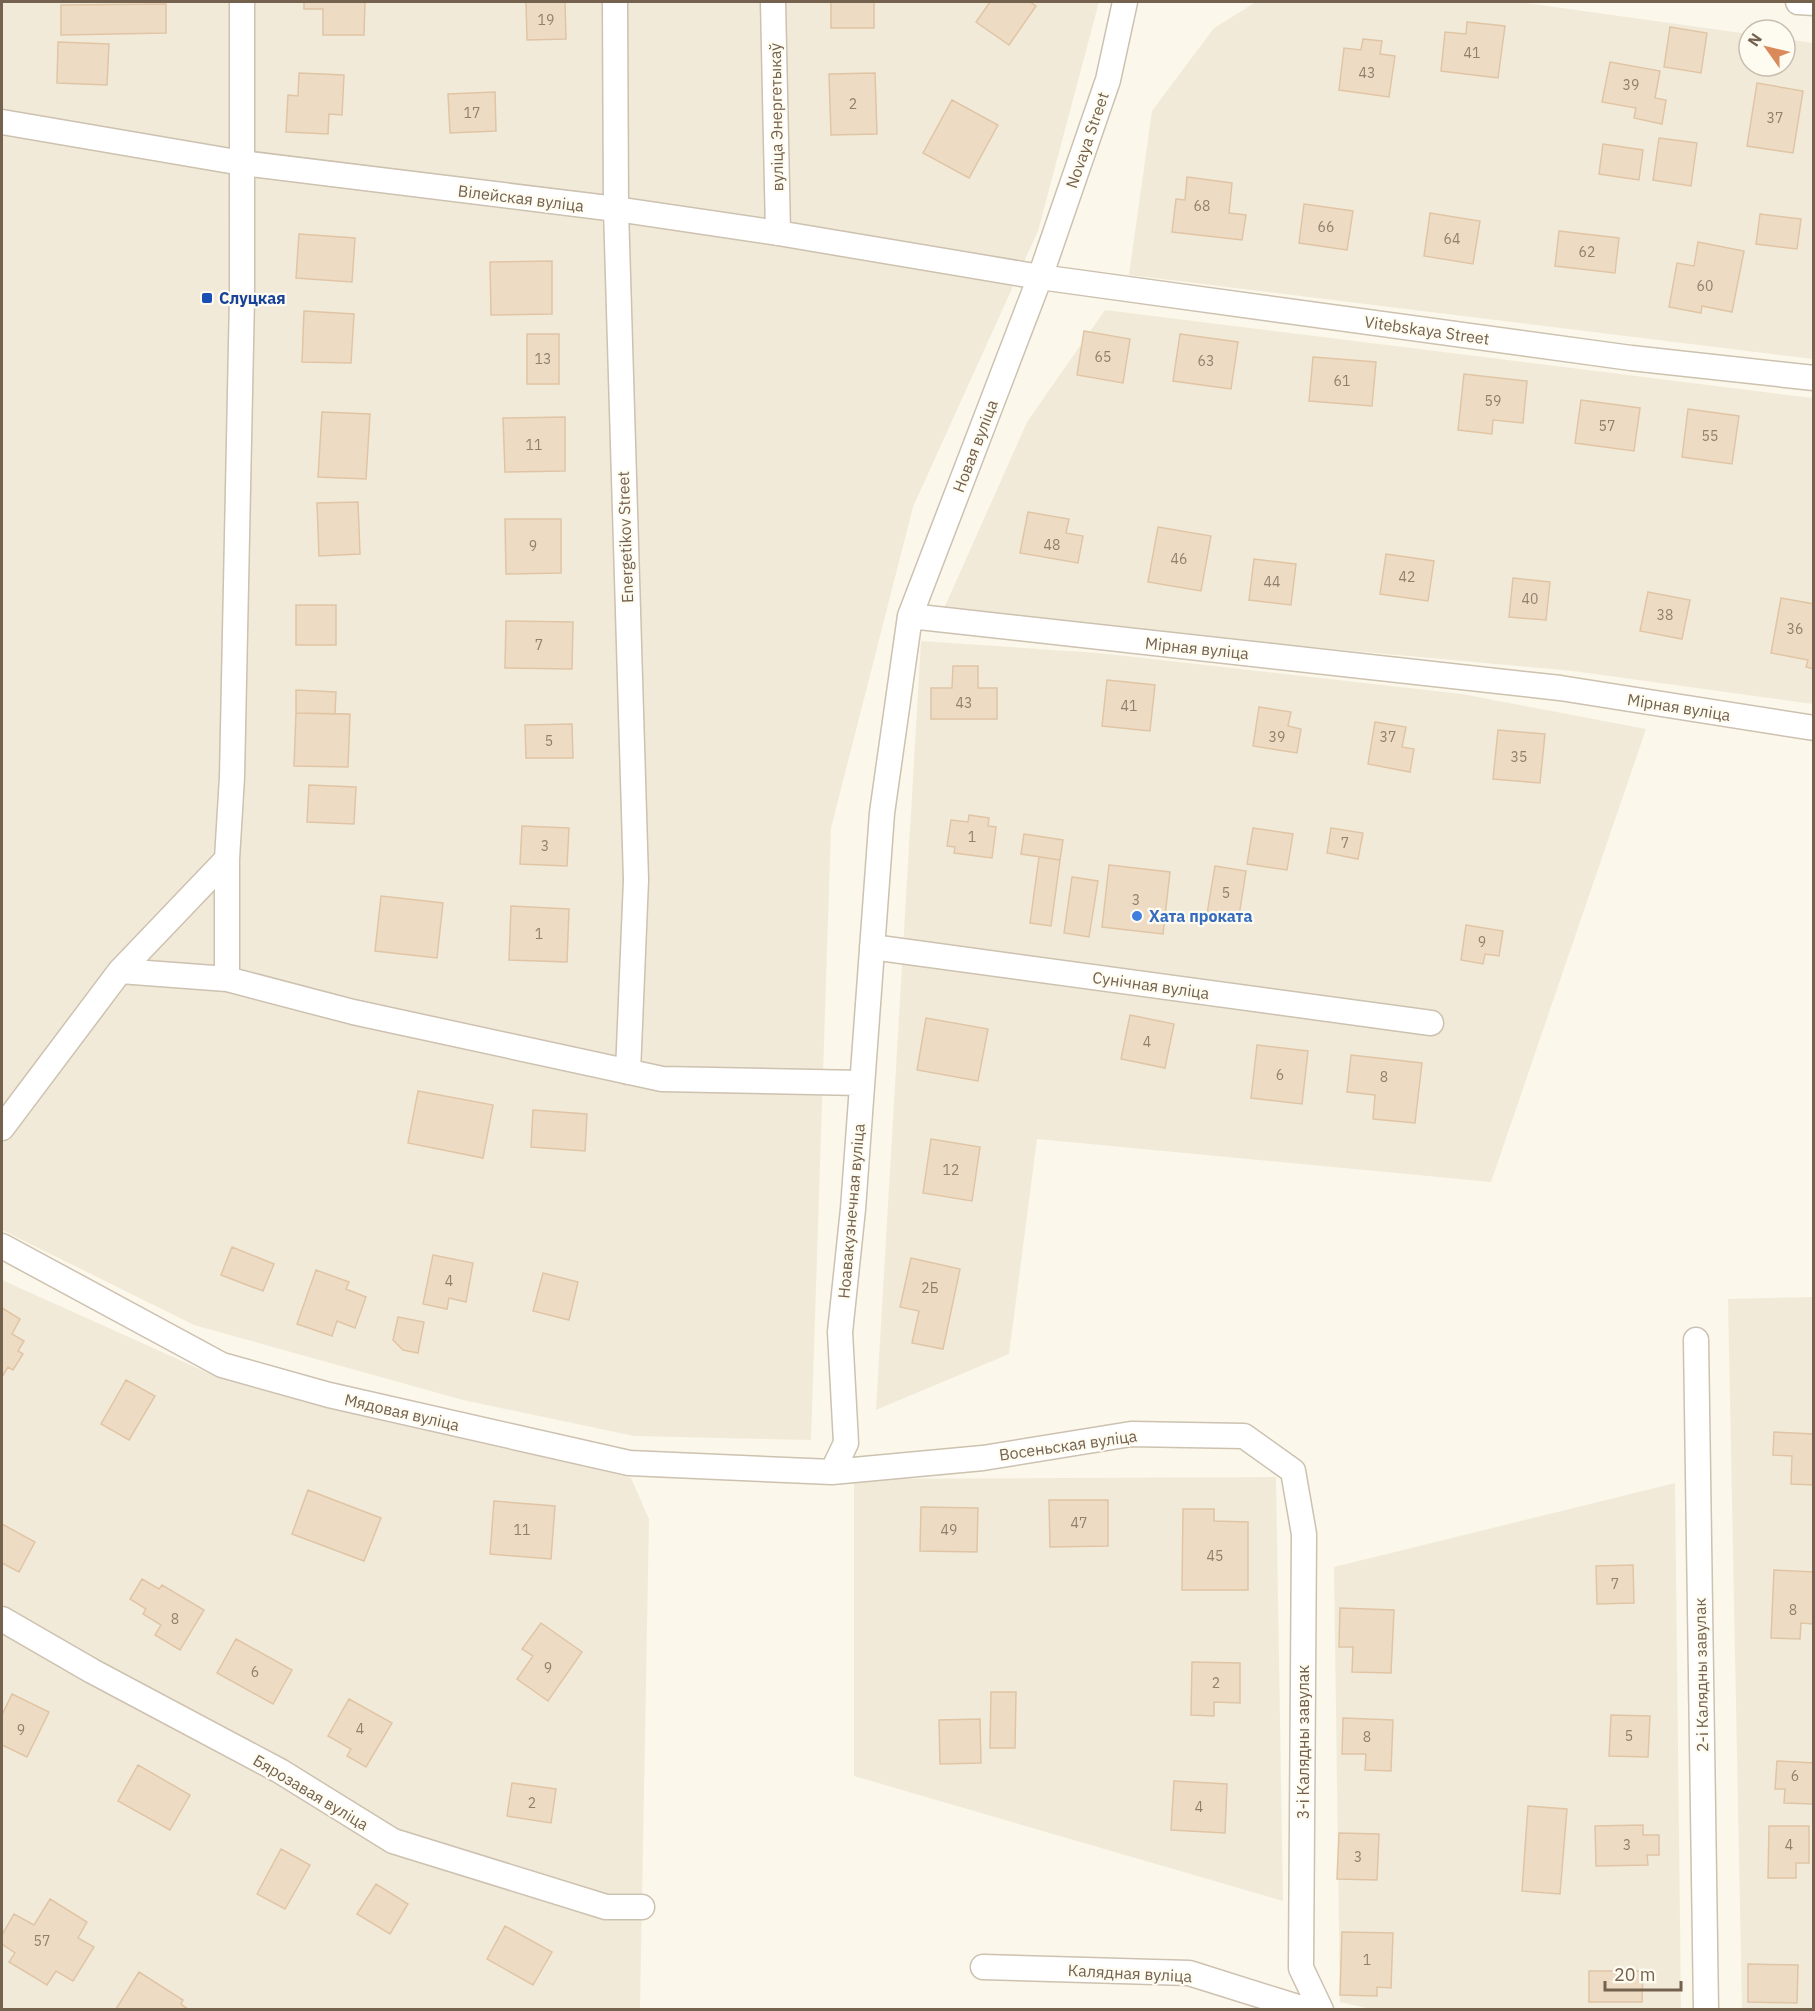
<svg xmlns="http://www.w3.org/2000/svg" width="1815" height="2011" font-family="'IBM Plex Sans',sans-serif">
  <rect width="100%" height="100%" fill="#fbf7ea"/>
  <path fill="#f2ead9" d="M2,2h1097l-61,229 -125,276 -82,321 -20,612 -177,-4 -171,-36 -269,-75 -192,-95z
    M1256,2h262l231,32v32h36v-27l28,4v316l-684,-84 23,-164 62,-83z
    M1105,310l708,88v306l-240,-33 -631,-58 85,-191z
    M921,641l178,12 363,41 184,35 -155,453 -454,-43 -28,215 -133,56z
    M2,1280l211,95 418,103 18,41 -9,490 -638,1z
    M1813,1297v712h-71l-14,-710z
    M1276,1477l7,424 -429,-125v-297z
    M1675,1483l6,526 -306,1 -35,-8 -6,-435z"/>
  <path fill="#eedbc4" stroke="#e0c5a5" stroke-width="1.5" d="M304,2h61l-1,33h-41v-26h-19z
    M526,2h39l1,37 -39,1z
    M831,2h43v26h-43z
    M990,2h40l6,4 -27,39 -33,-23z
    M166,4v29l-105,2v-30z
    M1467,22l38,4 -7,52 -57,-7 4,-39 21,2z
    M1670,27l37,6 -6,40 -37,-6z
    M1363,39l19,2 -2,13 15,2 -6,41 -50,-7 5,-42 17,2z
    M58,42l51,2 -2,41 -50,-2z
    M1610,62l50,9 -5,27 11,2 -4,24 -28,-6 2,-10 -34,-6z
    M299,73l45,2 -2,40 -13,-1 -1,20 -42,-2 2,-37 10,1z
    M875,73l2,61 -46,1 -2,-61z
    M1757,83l46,8 -10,62 -46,-7z
    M495,92l1,39 -46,2 -2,-39z
    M952,100l46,25 -29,53 -46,-25z
    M1659,138l38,5 -6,43 -38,-6z
    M1603,144l40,6 -4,30 -40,-6z
    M1187,177l45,6 -3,30 17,2 -4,25 -70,-8 4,-33 9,1z
    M1304,204l49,7 -6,39 -48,-7z
    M1430,213l50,8 -7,43 -49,-8z
    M1760,214l41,5 -4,30 -41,-5z
    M1559,231l60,7 -4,35 -60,-7z
    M299,234l56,4 -3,44 -56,-4z
    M1698,242l46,9 -12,61 -30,-6 -1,7 -32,-6 8,-44 17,3z
    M552,261v53l-61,1 -1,-53z
    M304,311l50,3 -3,49 -49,-1z
    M1084,331l46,8 -7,44 -46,-8z
    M527,334h32v50h-32z
    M1180,334l58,8 -7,47 -58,-8z
    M1313,357l63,5 -4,44 -63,-5z
    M1464,374l63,7 -4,42 -30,-3 -1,14 -34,-4z
    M1581,400l59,8 -6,43 -59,-8z
    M1688,409l51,7 -7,48 -50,-7z
    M322,412l48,2 -4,65 -48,-2z
    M565,417v54l-60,1 -2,-54z
    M358,502l2,52 -41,2 -2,-53z
    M1028,512l41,7 -3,14 17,3 -5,27 -58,-10z
    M505,519h56v54l-55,1z
    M1158,527l53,9 -10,55 -53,-9z
    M1386,554l48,7 -6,40 -48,-7z
    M1254,559l42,5 -5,41 -42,-5z
    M1513,578l37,4 -4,38 -37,-3z
    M1648,592l42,8 -8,39 -42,-8z
    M1781,598l33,6v65l-8,-2 2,-7 -37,-7z
    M296,605h40v40h-40z
    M506,621l67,1 -1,47 -67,-1z
    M953,666h25v22h19v31h-66v-31h21z
    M1107,680l48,5 -5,46 -48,-5z
    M296,690l40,2 -1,22 -39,-1z
    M1259,707l32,5 -3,14 13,3 -4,24 -44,-7z
    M296,713l54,1 -2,53 -54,-1z
    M1375,722l31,5 -4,20 12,2 -4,23 -42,-8z
    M572,724l1,34h-47l-1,-33z
    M1498,730l47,4 -5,49 -47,-4z
    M309,785l47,2 -2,37 -47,-2z
    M969,815l20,3 -1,8 8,1 -4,31 -38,-5 1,-6 -8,-1 4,-26 17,2z
    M522,826l47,2 -2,38 -47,-2z
    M1253,828l40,6 -6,36 -40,-6z
    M1331,828l32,5 -5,26 -31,-6z
    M1024,834l39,6 -3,20 -39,-6z
    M1039,857l21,3 -9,66 -21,-3z
    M1109,865l61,7 -7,62 -61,-7z
    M1215,866l31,5 -7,45 -14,-2 -1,9 -18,-3z
    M1072,877l26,4 -9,56 -25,-4z
    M381,896l62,7 -6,55 -62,-7z
    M511,906l58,3 -2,53 -58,-2z
    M1466,925l37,6 -4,25 -14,-2 -2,10 -22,-4z
    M1130,1015l44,9 -9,44 -44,-9z
    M926,1018l62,11 -10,52 -61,-11z
    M1257,1045l51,6 -6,53 -51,-6z
    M1351,1055l71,8 -7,60 -42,-4 2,-24 -28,-3z
    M418,1091l75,14 -10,53 -75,-15z
    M533,1110l54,4 -2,37 -54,-4z
    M931,1139l49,8 -8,54 -49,-8z
    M232,1247l42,17 -11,27 -42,-16z
    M433,1255l40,8 -7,39 -17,-4 -2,11 -24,-5z
    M911,1258l49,11 -17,80 -31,-6 7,-32 -19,-4z
    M316,1270l33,12 -3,7 20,8 -11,31 -18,-7 -5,15 -35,-12z
    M543,1273l35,9 -9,38 -36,-9z
    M2,1308l18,11 -8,15 12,7 -6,10 5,3 -10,16 -5,-3 -6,10z
    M398,1317l26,5 -6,31 -15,-3 -10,-10z
    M126,1380l29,16 -26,44 -28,-16z
    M1774,1432l40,2v51l-23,-1 1,-28 -19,-1z
    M308,1490l73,28 -17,43 -72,-27z
    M1049,1500h59v46l-58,1z
    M494,1501l61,5 -4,53 -61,-5z
    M921,1507l57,1 -1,44 -57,-1z
    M1183,1509h31v12l34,1v68h-66z
    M2,1524l33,18 -16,30 -17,-9z
    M1633,1565l1,38 -37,1 -1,-38z
    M1774,1570l40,2 -1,52 -12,-1 -1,16 -29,-1z
    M142,1579l17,10 3,-4 42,25 -24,40 -25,-15 6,-10 -18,-11 3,-5 -16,-10z
    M1340,1608l54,2 -3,63 -39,-1 1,-25h-14z
    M541,1623l41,29 -34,49 -31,-22 16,-23 -11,-7z
    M236,1639l56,31 -19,34 -56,-31z
    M1192,1662l48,1v40l-26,-1v14l-23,-1z
    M991,1692h25l-1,56h-25z
    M12,1694l37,18 -22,45 -25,-12v-30z
    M349,1699l43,24 -26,44 -19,-11 4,-7 -23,-13z
    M1611,1715l39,1 -2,41 -39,-1z
    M1343,1718l50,2 -2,51 -26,-1 1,-16h-24z
    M980,1719l1,44 -41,1 -1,-44z
    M1777,1761l37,2v41l-30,-1 1,-14h-10z
    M138,1765l52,30 -20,35 -52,-29z
    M1174,1781l53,3 -2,49 -54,-3z
    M512,1783l44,6 -5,34 -44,-7z
    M1528,1806l39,3 -7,85 -38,-3z
    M1643,1825v10h16v20h-12l1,10 -52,1 -1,-40z
    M1769,1826h40v37h-13v15h-28z
    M1339,1833l40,1 -2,46 -40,-1z
    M281,1849l29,16 -25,44 -28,-15z
    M376,1884l32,20 -18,30 -33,-20z
    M50,1899l37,23 -9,16 16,9 -21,34 -17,-10 -9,14 -38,-23 6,-9 -13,-9v-9l12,-21 20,11z
    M505,1926l47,26 -19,33 -46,-26z
    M1342,1932l51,1 -2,55 -14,-1v9l-37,-1z
    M1748,1964l50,1 -1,38 -49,-1z
    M1589,1971h54l-1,31h-53z
    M139,1972l44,28 -2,4 8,6 -73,-1z"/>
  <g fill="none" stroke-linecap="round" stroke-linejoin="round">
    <defs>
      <path id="street" d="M615,2l1,207 20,671 -8,192
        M773,2l5,231
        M1798,2l16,1
        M2,122l240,41 374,46 162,24 262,44 591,81 183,20
        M910,616l130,-339 68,-197 17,-78
        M872,947l559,76
        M120,971l107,8 126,33 309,67 199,4
        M227,979v-120
        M2,1128l118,-157 107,-112 5,-82 10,-481v-294
        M2,1246l220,119 107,30 300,68 203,9 151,-14 148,-24 113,2 49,35 11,63 -3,434 20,42
        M1696,1340l10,670
        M832,1472l14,-29 -6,-111 13,-123 29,-396 28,-197 650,72 254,40
        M2,1619l90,52 188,100 113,70 213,66h36
        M983,1967l206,6 118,37"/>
    </defs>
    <use href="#street" stroke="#cdc1b0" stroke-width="27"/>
    <use href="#street" stroke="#fff" stroke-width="24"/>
  </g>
  <rect fill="#1a4fb4" stroke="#fefbf0" stroke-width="2" x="201" y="292" width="12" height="12" rx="3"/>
  <circle fill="#3f7fe0" stroke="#fefbf0" stroke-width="2" cx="1137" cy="916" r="6"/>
  <g text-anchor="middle" stroke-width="4.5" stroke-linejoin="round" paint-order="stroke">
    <g font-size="14" fill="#92806c">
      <text x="546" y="25">19</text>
      <text x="1472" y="58">41</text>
      <text x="1367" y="78">43</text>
      <text x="1631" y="90">39</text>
      <text x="853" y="109">2</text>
      <text x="472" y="118">17</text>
      <text x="1775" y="123">37</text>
      <text x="1202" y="211">68</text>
      <text x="1326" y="232">66</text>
      <text x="1452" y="244">64</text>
      <text x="1587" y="257">62</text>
      <text x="1705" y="291">60</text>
      <text x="1103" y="362">65</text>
      <text x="543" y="364">13</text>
      <text x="1206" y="366">63</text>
      <text x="1342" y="386">61</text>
      <text x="1493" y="406">59</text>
      <text x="1607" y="431">57</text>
      <text x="1710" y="441">55</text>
      <text x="534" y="450">11</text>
      <text x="1052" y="550">48</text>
      <text x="533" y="551">9</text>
      <text x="1179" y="564">46</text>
      <text x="1407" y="582">42</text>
      <text x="1272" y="587">44</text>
      <text x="1530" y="604">40</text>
      <text x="1665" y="620">38</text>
      <text x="1795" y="634">36</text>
      <text x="539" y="650">7</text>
      <text x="964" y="708">43</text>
      <text x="1129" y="711">41</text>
      <text x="1277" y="742">39</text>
      <text x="1388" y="742">37</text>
      <text x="549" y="746">5</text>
      <text x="1519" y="762">35</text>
      <text x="972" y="842">1</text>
      <text x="1345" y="848">7</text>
      <text x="545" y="851">3</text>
      <text x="1226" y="898">5</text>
      <text x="1136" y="905">3</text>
      <text x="539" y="939">1</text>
      <text x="1482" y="947">9</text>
      <text x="1147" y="1047">4</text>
      <text x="1280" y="1080">6</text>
      <text x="1384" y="1082">8</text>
      <text x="951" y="1175">12</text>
      <text x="449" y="1286">4</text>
      <text x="930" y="1293">2Б</text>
      <text x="1079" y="1528">47</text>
      <text x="522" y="1535">11</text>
      <text x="949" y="1535">49</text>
      <text x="1215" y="1561">45</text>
      <text x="1615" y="1589">7</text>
      <text x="1793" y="1615">8</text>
      <text x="175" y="1624">8</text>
      <text x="548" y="1673">9</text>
      <text x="255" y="1677">6</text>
      <text x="1216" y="1688">2</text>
      <text x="360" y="1734">4</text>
      <text x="21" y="1735">9</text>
      <text x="1629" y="1741">5</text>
      <text x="1367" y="1742">8</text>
      <text x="1795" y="1781">6</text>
      <text x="532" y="1808">2</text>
      <text x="1199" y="1812">4</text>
      <text x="1627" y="1850">3</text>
      <text x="1789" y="1850">4</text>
      <text x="1358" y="1862">3</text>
      <text x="42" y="1946">57</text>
      <text x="1367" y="1965">1</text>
    </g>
    <g font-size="16" fill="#74624f" stroke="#fefbf0">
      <text transform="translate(776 117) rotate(-91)" y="6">вуліца Энергетыкаў</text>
      <text transform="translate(1087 140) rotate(-71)" y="6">Novaya Street</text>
      <text transform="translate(521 198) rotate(7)" y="6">Вілейская вуліца</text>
      <text transform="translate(1427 330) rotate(8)" y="6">Vitebskaya Street</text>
      <text transform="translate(975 446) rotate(-69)" y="6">Новая вуліца</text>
      <text transform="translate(625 537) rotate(-92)" y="6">Energetikov Street</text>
      <text transform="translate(1197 648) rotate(6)" y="6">Мірная вуліца</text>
      <text transform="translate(1679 707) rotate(9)" y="6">Мірная вуліца</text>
      <text transform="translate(1151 985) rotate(8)" y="6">Сунічная вуліца</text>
      <text transform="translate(851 1211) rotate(-85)" y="6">Ноавакузнечная вуліца</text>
      <text transform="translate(402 1412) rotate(13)" y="6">Мядовая вуліца</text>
      <text transform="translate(1068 1445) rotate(-8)" y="6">Восеньская вуліца</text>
      <text transform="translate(1701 1675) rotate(-91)" y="6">2-і Калядны завулак</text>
      <text transform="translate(1303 1742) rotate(-90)" y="6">3-і Калядны завулак</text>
      <text transform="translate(311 1792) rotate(31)" y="6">Бярозавая вуліца</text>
      <text transform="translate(1130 1973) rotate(3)" y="6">Калядная вуліца</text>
    </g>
    <g font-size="16" font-weight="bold" fill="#164399" stroke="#fefbf0" text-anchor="start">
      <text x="219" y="304">Слуцкая</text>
    </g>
    <g font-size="16" font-weight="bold" fill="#366cbe" stroke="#fefbf0" text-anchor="start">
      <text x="1149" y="922">Хата проката</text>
    </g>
  </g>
  <rect width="1815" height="2011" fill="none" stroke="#74624f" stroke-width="6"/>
  <g transform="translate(1767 48) rotate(304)"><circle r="28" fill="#fefbf0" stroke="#c7beb0" stroke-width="1.5"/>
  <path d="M0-4.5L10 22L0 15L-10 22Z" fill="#da8a5a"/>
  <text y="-9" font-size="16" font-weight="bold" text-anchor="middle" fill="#74624f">N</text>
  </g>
  <path d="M1605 1981v9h76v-9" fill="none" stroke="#74624f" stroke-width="3"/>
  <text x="1614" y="1981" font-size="18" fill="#74624f" stroke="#fefbf0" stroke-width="4.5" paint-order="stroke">20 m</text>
</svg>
